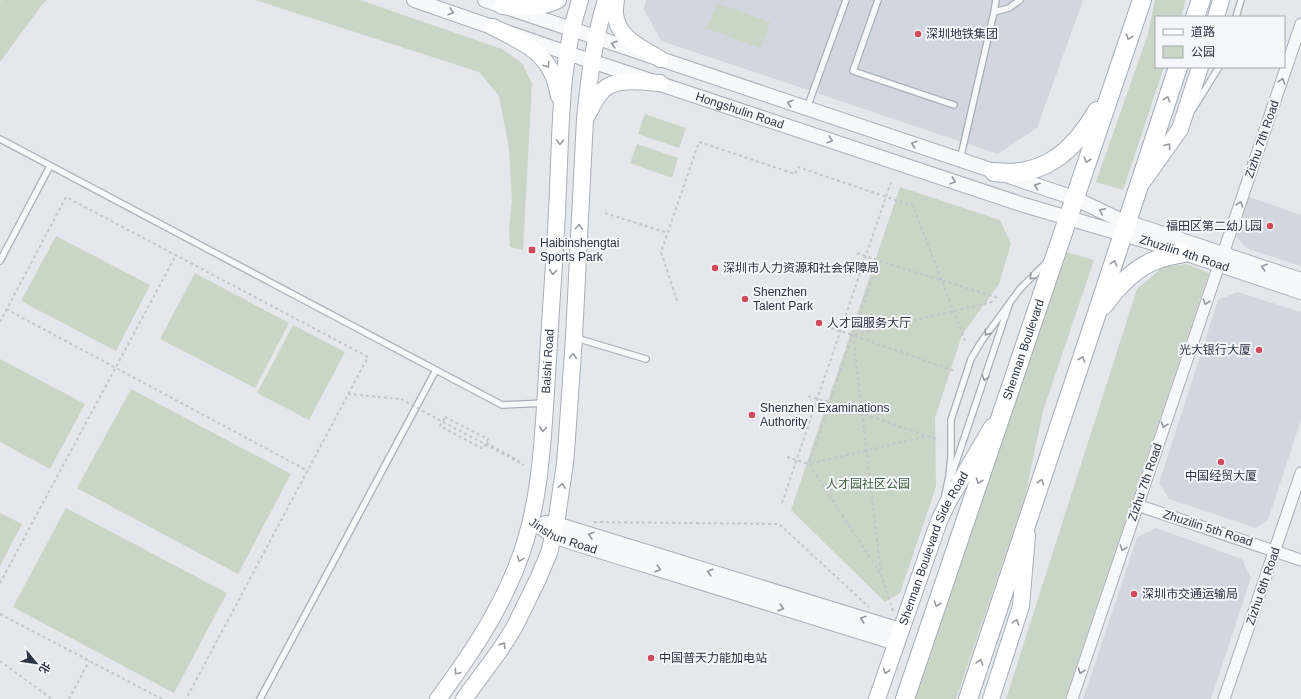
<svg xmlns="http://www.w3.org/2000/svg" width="1301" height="699" font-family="Helvetica,'Noto Sans SC',sans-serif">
  <rect width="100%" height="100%" fill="#e4e7ec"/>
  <path fill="#d2d6de" d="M646,0h437l-46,128 -39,26 -337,-113 -17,-32z
    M1249,197l52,18v51l-55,-18 -10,-12z
    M1237,292l64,20v108l-33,100 -12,8 -87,-29 -10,-16 59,-183z
    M1156,528l86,31 9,19 -40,121h-128l54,-162z"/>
  <path fill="#c9d6c5" d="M1,0h46l-6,6 -41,56v-60z
    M255,0h105l142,49 20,14 10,20 -9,167 -13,-3 -1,-17 3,-30 -3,-51 -10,-53 -20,-24z
    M1155,0h31l-5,17h-25v50h8l-41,123 -27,-8 52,-148z
    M717,3l53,19 -9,26 -54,-19z
    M645,114l41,14 -7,20 -41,-14z
    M637,144l41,14 -6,20 -42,-15z
    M900,187l100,33 11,24 -12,40 -37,51 -27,83 1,69 -36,106 -15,9 -94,-92z
    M56,236l94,49 -34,66 -95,-50z
    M1066,252l28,8 -51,151 -18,86 -69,202h-41l39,-114z
    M1186,264l23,9 -144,426h-59l131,-410 26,-22z
    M195,273l94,50 -34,65 -95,-49z
    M293,325l52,27 -36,68 -52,-27z
    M0,359l85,45 -35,65 -50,-27z
    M131,389l160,85 -53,100 -161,-86z
    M66,508l161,85 -53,100 -161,-86z
    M0,513l22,11 -22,42z"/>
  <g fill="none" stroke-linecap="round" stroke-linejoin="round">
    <defs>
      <path id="service" d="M878,0l-25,71 101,34
        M994,12l15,-4 11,-8
        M1236,17l5,-17
        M807,108l39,-108
        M1193,109l26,-42
        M0,139l502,266 43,-2
        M960,160l34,-148 2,-12
        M0,261l50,-95
        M576,338l70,21
        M951,477l58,-172
        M945,495l4,-19 2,-19v-37l20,-61 10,-17 30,-41 9,-12 27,-27
        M260,699l176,-329"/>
      <path id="minor" d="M1223,254l78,-230
        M1137,505l164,55
        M1072,699l147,-434
        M1224,699l77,-226"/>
      <g id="tertiary">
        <path id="s1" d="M414,0l153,53 457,152 136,40 141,47"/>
        <path d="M485,0l589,198 44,21 183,61"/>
        <path id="s2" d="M531,521l22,15 21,7 322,100"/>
        <path d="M545,523l11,1 344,106"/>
      </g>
      <g id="secondary">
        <path d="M616,0c-1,6 -2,13 0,19 5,21 28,30 44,40"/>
        <path d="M502,6c18,1 39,3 56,-6"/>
        <path d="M1216,17l5,-17"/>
        <path d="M493,27c23,12 49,22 60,48 3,6 4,14 6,21"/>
        <path d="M588,114c4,-8 8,-17 15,-24 15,-13 38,-8 57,-7"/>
        <path d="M1143,181l37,-52 20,-62"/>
        <path id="s3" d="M438,699c30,-41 59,-83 78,-131 27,-66 27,-139 32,-209 3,-57 8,-114 10,-171 3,-63 2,-127 22,-188"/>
        <path d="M464,699l36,-49 14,-22 24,-49 11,-26 7,-29 9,-61 2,-25 7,-101 11,-218c4,-40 9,-81 21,-119"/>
        <path id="s4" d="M877,699l62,-178 9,-19 44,-75"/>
        <path d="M991,699l30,-93 6,-71"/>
      </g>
      <g id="primary">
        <path d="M1195,17l6,-17"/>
        <path d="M994,172c49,6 79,-20 103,-61"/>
        <path d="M1104,305c13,-18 31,-37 52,-45 9,-4 19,-5 28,-7"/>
        <path id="s5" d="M905,699l237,-699"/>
        <path d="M968,699l129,-386 81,-246"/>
      </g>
    </defs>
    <use href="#service" stroke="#a9aeb7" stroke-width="8"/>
    <use href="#minor" stroke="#a9aeb7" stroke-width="13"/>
    <use href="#tertiary" stroke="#a9aeb7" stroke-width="16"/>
    <use href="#secondary" stroke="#a9aeb7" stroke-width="18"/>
    <use href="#primary" stroke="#a3abb8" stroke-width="20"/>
    <path stroke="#c2c5cb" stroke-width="2" stroke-dasharray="3 3" stroke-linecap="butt" d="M605,213l63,20
      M874,259l124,39
      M878,260l-69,204 71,109
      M677,301l-16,-49 38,-110 96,32 3,-7 115,39 52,135
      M6,309l302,162
      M0,322l66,-125 302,160 -182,342
      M849,334l106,37
      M348,394l53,5
      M825,401l114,39
      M443,422l81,43
      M486,443l33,18
      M805,463l4,1 119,-28
      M782,503l110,-324
      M594,522l185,2 90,83
      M0,583l176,-328
      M893,611l-12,-37 -28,-239 143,-34
      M0,614l162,85
      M0,661l52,38
      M69,699l20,-38"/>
    <use href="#service" stroke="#f7f8fa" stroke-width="5.5"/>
    <use href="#minor" stroke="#f7f8fa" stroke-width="11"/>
    <use href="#tertiary" stroke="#f7f8fa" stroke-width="14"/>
    <use href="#secondary" stroke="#fff" stroke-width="16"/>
    <use href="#primary" stroke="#fff" stroke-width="18"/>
    <path stroke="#c2c5cb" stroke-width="2" stroke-dasharray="3 3" stroke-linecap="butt" d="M857,253l17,6
      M831,328l18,6
      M808,396l17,5
      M401,399l42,23
      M445,417l43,22 -5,10 -43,-23z
      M787,457l18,6"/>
  </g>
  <defs><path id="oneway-chevron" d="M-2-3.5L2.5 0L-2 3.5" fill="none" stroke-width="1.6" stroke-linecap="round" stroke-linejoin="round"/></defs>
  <g stroke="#9196a0">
    <use href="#oneway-chevron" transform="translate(451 12) rotate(19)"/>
    <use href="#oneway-chevron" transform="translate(614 44) rotate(-162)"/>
    <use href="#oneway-chevron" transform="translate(1282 81) rotate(-71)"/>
    <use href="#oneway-chevron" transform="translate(790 103) rotate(-161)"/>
    <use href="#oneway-chevron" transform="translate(830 140) rotate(19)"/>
    <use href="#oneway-chevron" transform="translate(914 144) rotate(-161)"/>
    <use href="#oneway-chevron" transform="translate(953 181) rotate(19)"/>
    <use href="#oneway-chevron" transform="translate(1037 186) rotate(-161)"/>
    <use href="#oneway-chevron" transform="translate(1240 204) rotate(-71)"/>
    <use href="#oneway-chevron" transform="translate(1102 211) rotate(-153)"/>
    <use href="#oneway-chevron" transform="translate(1264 267) rotate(-162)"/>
    <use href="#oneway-chevron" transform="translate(1032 277) rotate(134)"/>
    <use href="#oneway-chevron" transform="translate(1206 302) rotate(109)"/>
    <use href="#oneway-chevron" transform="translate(987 333) rotate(125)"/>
    <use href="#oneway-chevron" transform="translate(985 378) rotate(108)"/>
    <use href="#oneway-chevron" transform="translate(1164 425) rotate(109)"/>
    <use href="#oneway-chevron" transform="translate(591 535) rotate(-163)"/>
    <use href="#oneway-chevron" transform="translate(1123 548) rotate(109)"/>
    <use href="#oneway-chevron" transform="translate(658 569) rotate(17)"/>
    <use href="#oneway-chevron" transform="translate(710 572) rotate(-163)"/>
    <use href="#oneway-chevron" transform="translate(781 608) rotate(17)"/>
    <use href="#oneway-chevron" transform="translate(863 619) rotate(-163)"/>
    <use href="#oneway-chevron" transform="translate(1081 671) rotate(109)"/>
  </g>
  <g stroke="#959aa2">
    <use href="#oneway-chevron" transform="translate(1129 37) rotate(109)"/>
    <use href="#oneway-chevron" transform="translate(547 65) rotate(57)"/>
    <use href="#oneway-chevron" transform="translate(1167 99) rotate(-71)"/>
    <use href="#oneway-chevron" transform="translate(560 142) rotate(92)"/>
    <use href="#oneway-chevron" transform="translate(1168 146) rotate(-54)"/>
    <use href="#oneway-chevron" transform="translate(1087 160) rotate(109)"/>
    <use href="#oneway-chevron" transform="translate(579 227) rotate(-87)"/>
    <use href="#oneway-chevron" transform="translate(1114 263) rotate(-72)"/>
    <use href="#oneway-chevron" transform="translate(553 272) rotate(94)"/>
    <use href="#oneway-chevron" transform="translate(573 356) rotate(-86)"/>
    <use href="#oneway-chevron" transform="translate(1082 359) rotate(-71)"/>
    <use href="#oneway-chevron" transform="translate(543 429) rotate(94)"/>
    <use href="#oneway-chevron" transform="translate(979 481) rotate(109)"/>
    <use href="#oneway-chevron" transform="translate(1041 482) rotate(-71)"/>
    <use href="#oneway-chevron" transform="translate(562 486) rotate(-82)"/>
    <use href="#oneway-chevron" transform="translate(520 559) rotate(110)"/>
    <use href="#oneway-chevron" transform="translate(937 604) rotate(109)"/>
    <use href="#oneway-chevron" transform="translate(1016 622) rotate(-73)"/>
    <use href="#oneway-chevron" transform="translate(503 645) rotate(-58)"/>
    <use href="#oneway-chevron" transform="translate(980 662) rotate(-71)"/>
    <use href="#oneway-chevron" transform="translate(886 671) rotate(109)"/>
    <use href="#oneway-chevron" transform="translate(457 672) rotate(126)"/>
  </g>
  <g fill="#d1495b" stroke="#f4f6f9" stroke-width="1.5">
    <circle cx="918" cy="34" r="4"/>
    <circle cx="1270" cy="226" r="4"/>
    <rect x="528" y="246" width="8" height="8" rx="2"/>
    <circle cx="715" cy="268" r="4"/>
    <circle cx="745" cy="299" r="4"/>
    <circle cx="819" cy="323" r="4"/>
    <circle cx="1259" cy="350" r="4"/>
    <circle cx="752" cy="415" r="4"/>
    <circle cx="1221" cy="462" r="4"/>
    <circle cx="1134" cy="594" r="4"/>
    <circle cx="651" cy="658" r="4"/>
  </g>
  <g text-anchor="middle" stroke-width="4" stroke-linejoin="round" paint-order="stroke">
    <g font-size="12" fill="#2b3445" stroke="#f4f6f9" text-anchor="start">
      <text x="926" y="38">深圳地铁集团</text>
      <text x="1262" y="230" text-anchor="end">福田区第二幼儿园</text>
      <text x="540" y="247">Haibinshengtai<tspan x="540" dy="14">Sports Park</tspan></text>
      <text x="723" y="272">深圳市人力资源和社会保障局</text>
      <text x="753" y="296">Shenzhen<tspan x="753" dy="14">Talent Park</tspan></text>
      <text x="827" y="327">人才园服务大厅</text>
      <text x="1251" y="354" text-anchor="end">光大银行大厦</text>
      <text x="760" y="412">Shenzhen Examinations<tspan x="760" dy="14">Authority</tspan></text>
      <text x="1221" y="480" text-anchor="middle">中国经贸大厦</text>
      <text x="1142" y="598">深圳市交通运输局</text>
      <text x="659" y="662">中国普天力能加电站</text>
    </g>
    <g font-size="12" fill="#2b3445" stroke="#f4f6f9">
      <text dy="4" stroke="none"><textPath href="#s1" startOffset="344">Hongshulin Road</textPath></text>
      <text transform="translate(1262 139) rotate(-71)" y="4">Zizhu 7th Road</text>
      <text dy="4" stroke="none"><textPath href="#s1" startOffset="811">Zhuzilin 4th Road</textPath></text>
      <text dy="4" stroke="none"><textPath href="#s5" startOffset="369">Shennan Boulevard</textPath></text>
      <text dy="4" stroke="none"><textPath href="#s3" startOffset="363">Baishi Road</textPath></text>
      <text transform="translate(1145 482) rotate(-71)" y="4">Zizhu 7th Road</text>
      <text transform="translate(1208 528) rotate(18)" y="4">Zhuzilin 5th Road</text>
      <text dy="4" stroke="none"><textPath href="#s2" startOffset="36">Jinshun Road</textPath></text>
      <text dy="4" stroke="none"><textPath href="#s4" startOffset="161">Shennan Boulevard Side Road</textPath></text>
      <text transform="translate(1263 586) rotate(-71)" y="4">Zizhu 6th Road</text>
    </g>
    <g font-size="12" fill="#3f6138" stroke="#f4f6f9">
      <text x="868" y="488">人才园社区公园</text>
    </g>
  </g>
  <rect x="1155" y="16" width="130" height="52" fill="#f4f6f9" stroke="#a4a8b1"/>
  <rect x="1163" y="29" width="20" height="6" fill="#ffffff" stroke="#a4a8b1"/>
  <text x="1191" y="36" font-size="12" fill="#2b3445">道路</text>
  <rect x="1163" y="46" width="20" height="12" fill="#c9d6c5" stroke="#a4a8b1"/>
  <text x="1191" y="56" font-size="12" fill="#2b3445">公园</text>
  <g transform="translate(36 663) rotate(119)" stroke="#f4f6f9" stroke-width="3" paint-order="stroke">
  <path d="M0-3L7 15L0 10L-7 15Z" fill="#2b3445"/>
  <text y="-6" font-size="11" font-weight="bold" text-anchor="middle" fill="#2b3445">北</text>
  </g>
</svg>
